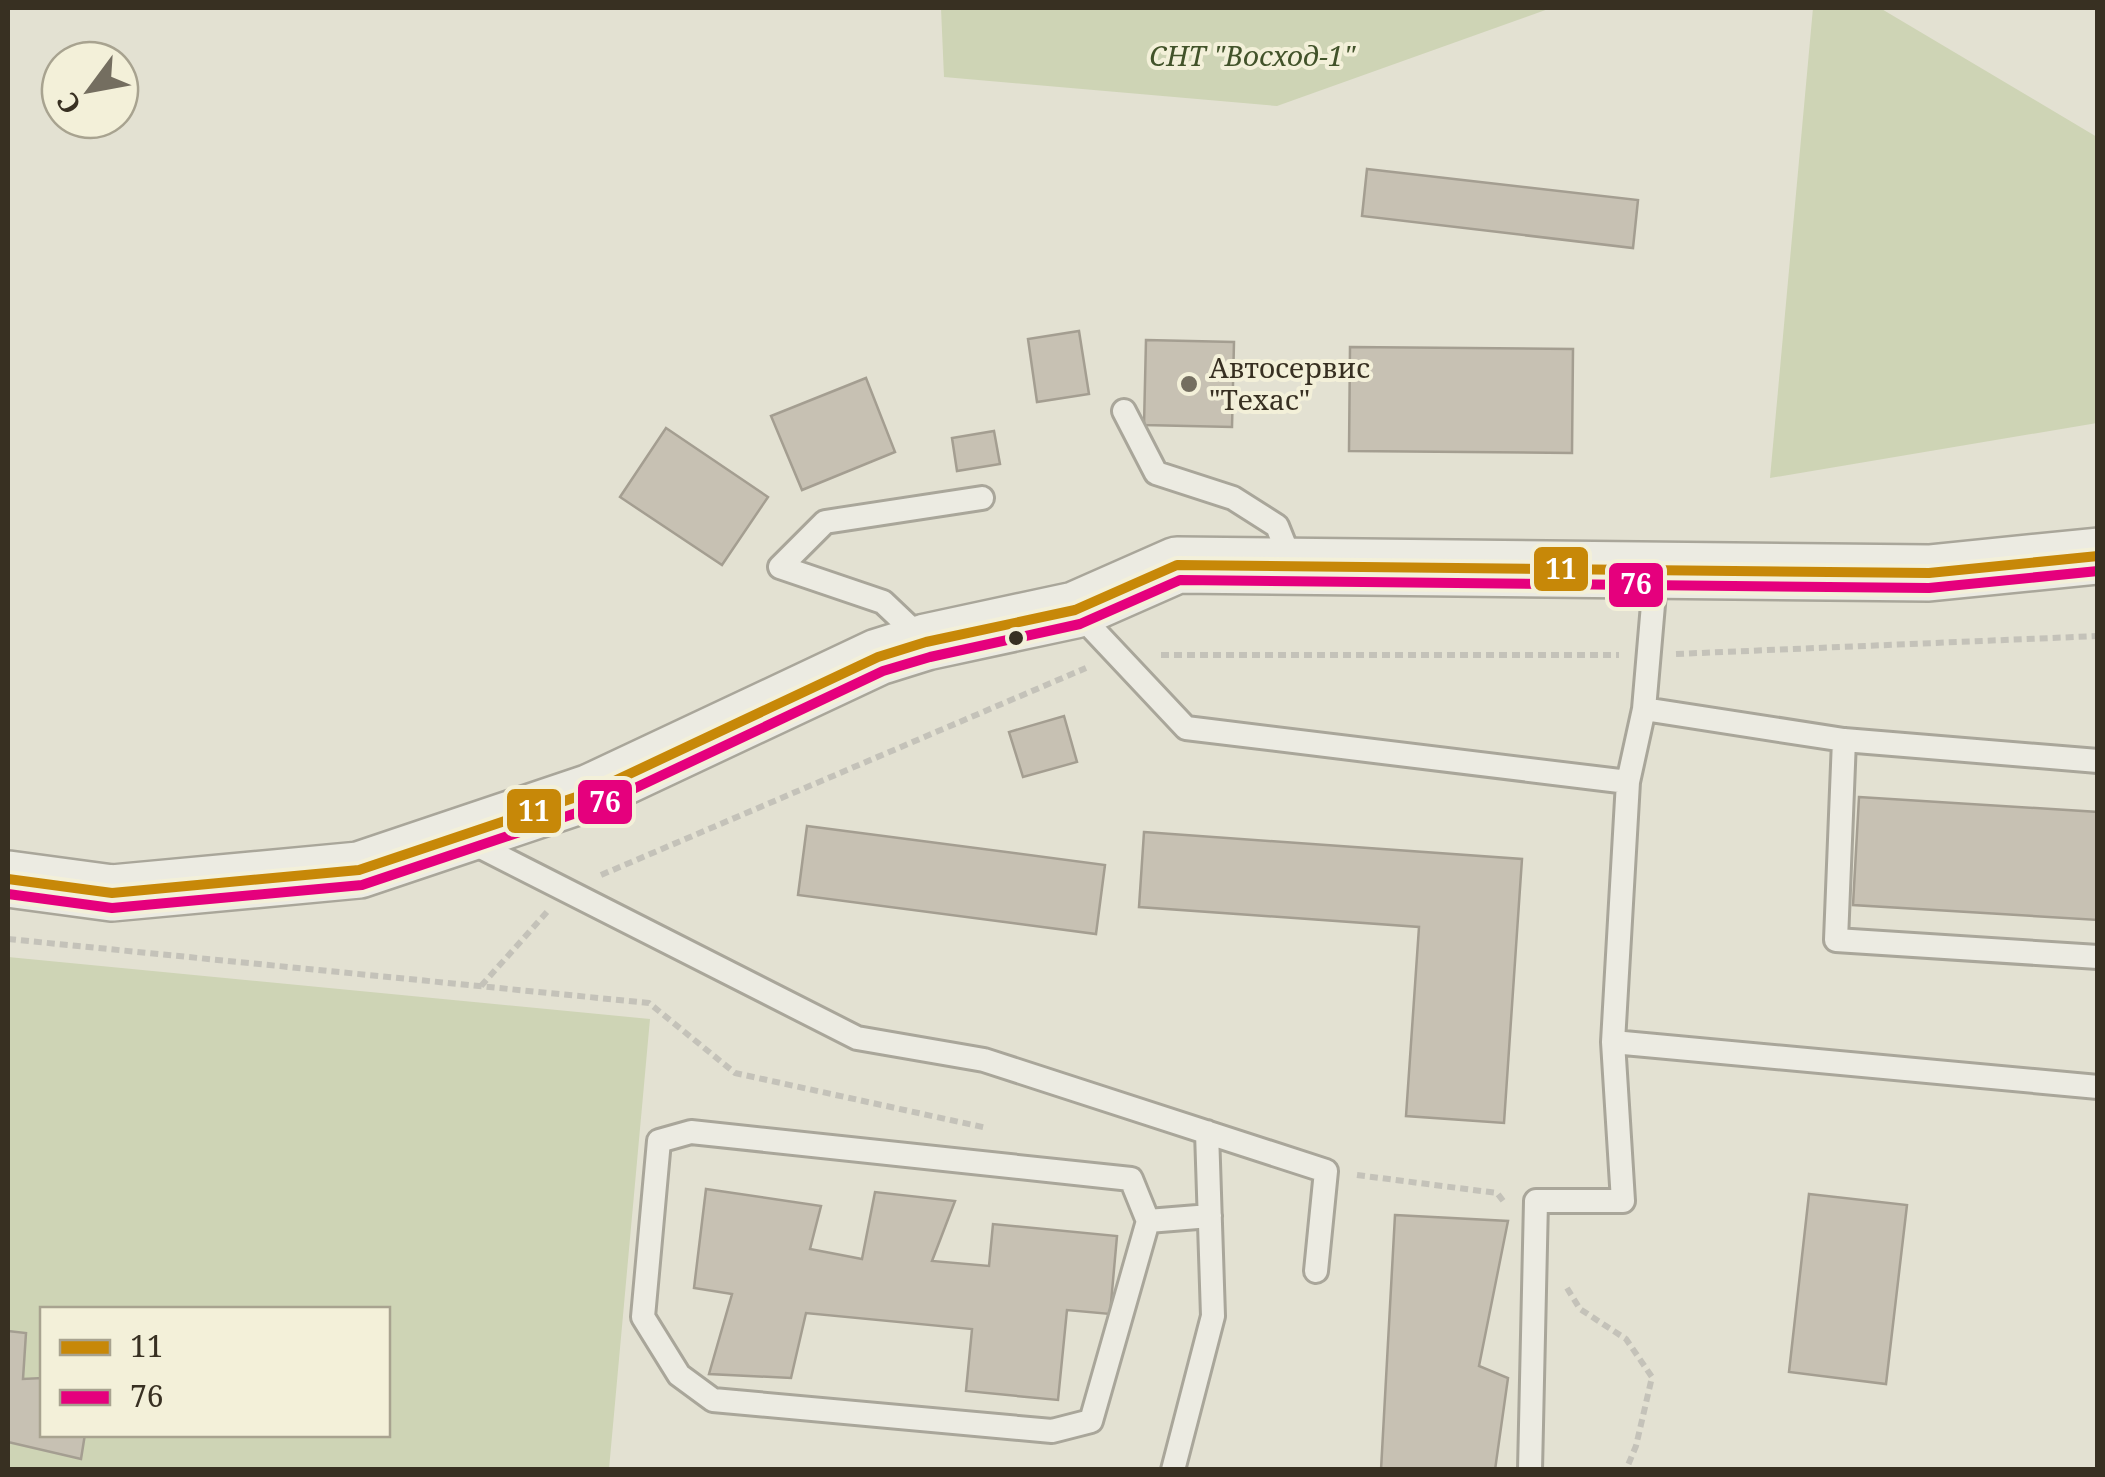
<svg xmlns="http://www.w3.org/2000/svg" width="2105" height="1477" font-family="'Noto Serif',serif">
  <rect width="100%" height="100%" fill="#e3e1d2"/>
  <path fill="#ced4b5" d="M941,8h610l-274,98 -333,-29z
    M1813,8h67l217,129v286l-327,55z
    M8,957l642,62 -41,450 -601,1v-28l72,17 5,-24 303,-1v-124h-346v68l-19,1 3,-46 -18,-2z"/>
  <path fill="#c7c1b3" stroke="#a49e91" stroke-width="2.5" d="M1367,169l271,31 -5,48 -271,-32z
    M1079,331l10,63 -52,8 -9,-63z
    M1146,340l88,2 -2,85 -88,-2z
    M1350,347l223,2 -1,104 -223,-2z
    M866,378l29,74 -93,38 -31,-74z
    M666,428l102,69 -46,68 -102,-68z
    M994,431l6,33 -43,7 -5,-33z
    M1064,716l13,46 -54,15 -14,-45z
    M1859,797l239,15v108l-245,-15z
    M807,826l298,39 -9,69 -298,-39z
    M1144,832l378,27 -18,264 -98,-7 13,-189 -280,-20z
    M706,1189l115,17 -11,43 52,10 13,-67 80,9 -23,60 57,5 4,-42 124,12 -7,78 -43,-4 -9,90 -92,-9 6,-62 -166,-16 -15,65 -82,-4 23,-80 -38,-6z
    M1809,1194l98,11 -21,179 -97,-12z
    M1395,1215l113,6 -29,145 29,12 -13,92h-114z
    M8,1331l18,2 -3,46 19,-1v56h43l-4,25 -73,-17z"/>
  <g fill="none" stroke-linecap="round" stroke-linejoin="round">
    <defs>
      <path id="service" d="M1124,411l32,62 77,25 44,28 16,40
        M1656,570l-12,139 -16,73 -15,260 485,45
        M1075,610l111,118 442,54
        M923,640l-40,-38 -103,-35 45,-45 157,-24
        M1644,709l200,31 254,21
        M1844,740l-8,200 262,17
        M467,840l390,198 127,22 342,111 -10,100
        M1148,1221l-57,200 -39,10 -339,-31 -34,-25 -36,-58 16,-176 32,-9 440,47 17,42 62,-5
        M1173,1470l40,-154 -6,-184
        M1530,1470l6,-269h87l-10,-159"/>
      <path id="tertiary" d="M8,879l104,14 247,-23 232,-78 287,-135 48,-15 149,-32 102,-45 752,8 169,-17"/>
    </defs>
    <use href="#service" stroke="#a9a69a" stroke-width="28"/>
    <use href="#tertiary" stroke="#a9a69a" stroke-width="60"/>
    <path stroke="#c4c2b9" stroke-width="6" stroke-dasharray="8 5" stroke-linecap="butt" d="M1676,654l422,-18
      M1161,655h458
      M601,875l485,-207
      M8,939l641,64 86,70 252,55
      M481,986l66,-74
      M1357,1175l140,18 7,9
      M1567,1288l13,21 46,30 26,38 -16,69 -10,24"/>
    <use href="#service" stroke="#ecebe2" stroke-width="22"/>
    <use href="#tertiary" stroke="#ecebe2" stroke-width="55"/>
    <defs>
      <path id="bus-1" d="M8,879l104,14 247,-23 232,-78 287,-135 48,-15 149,-32 102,-45 752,8 169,-17"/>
      <path id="bus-2" d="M8,894l104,14 250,-23 235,-79 286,-135 47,-14 150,-33 100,-44 749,8 169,-17"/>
    </defs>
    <use href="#bus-1" stroke="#f3f0d9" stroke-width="18"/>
    <use href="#bus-2" stroke="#f3f0d9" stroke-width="18"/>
    <use href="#bus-1" stroke="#c78808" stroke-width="10"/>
    <use href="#bus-2" stroke="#e5007d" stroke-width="10"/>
  </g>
  <circle fill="#746e60" stroke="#f3f0d9" stroke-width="4" cx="1189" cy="384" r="10"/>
  <circle fill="#383022" stroke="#f3f0d9" stroke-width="4" cx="1016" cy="638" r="9"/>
  <g text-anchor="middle" stroke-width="8" stroke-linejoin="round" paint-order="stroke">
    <g font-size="28" font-style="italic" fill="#42532a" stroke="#f3f0d9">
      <text x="1252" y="66">СНТ "Восход-1"</text>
    </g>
    <g font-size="28" fill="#383022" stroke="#f3f0d9" text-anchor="start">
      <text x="1209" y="378">Автосервис<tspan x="1209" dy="32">"Техас"</tspan></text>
    </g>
  </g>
  <g stroke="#f3f0d9" stroke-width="4">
    <rect x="1532" y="545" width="58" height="48" rx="10" fill="#c78808"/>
    <rect x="1607" y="561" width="58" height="48" rx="10" fill="#e5007d"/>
    <rect x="576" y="778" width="58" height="48" rx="10" fill="#e5007d"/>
    <rect x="505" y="787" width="58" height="48" rx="10" fill="#c78808"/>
  </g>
  <g font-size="28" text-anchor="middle" font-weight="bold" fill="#fff">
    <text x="1561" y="579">11</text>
    <text x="1636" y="594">76</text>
    <text x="605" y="812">76</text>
    <text x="534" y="821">11</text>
  </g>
  <rect width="2105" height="1477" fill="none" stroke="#383022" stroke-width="20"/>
  <rect x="40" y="1307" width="350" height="130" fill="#f3f0d9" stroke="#a8a390" stroke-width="2.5"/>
  <rect x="60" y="1340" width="50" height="15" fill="#c78808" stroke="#a8a390" stroke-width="2.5"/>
  <text x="130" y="1357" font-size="30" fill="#383022">11</text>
  <rect x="60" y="1390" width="50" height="15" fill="#e5007d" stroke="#a8a390" stroke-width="2.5"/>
  <text x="130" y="1407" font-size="30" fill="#383022">76</text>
  <g transform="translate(90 90) rotate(238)"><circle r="48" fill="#f3f0d9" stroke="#a8a390" stroke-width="2.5"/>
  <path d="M0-8L18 38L0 25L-18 38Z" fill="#746e60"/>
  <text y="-15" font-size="28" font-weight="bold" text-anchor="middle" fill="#383022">С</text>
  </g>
</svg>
